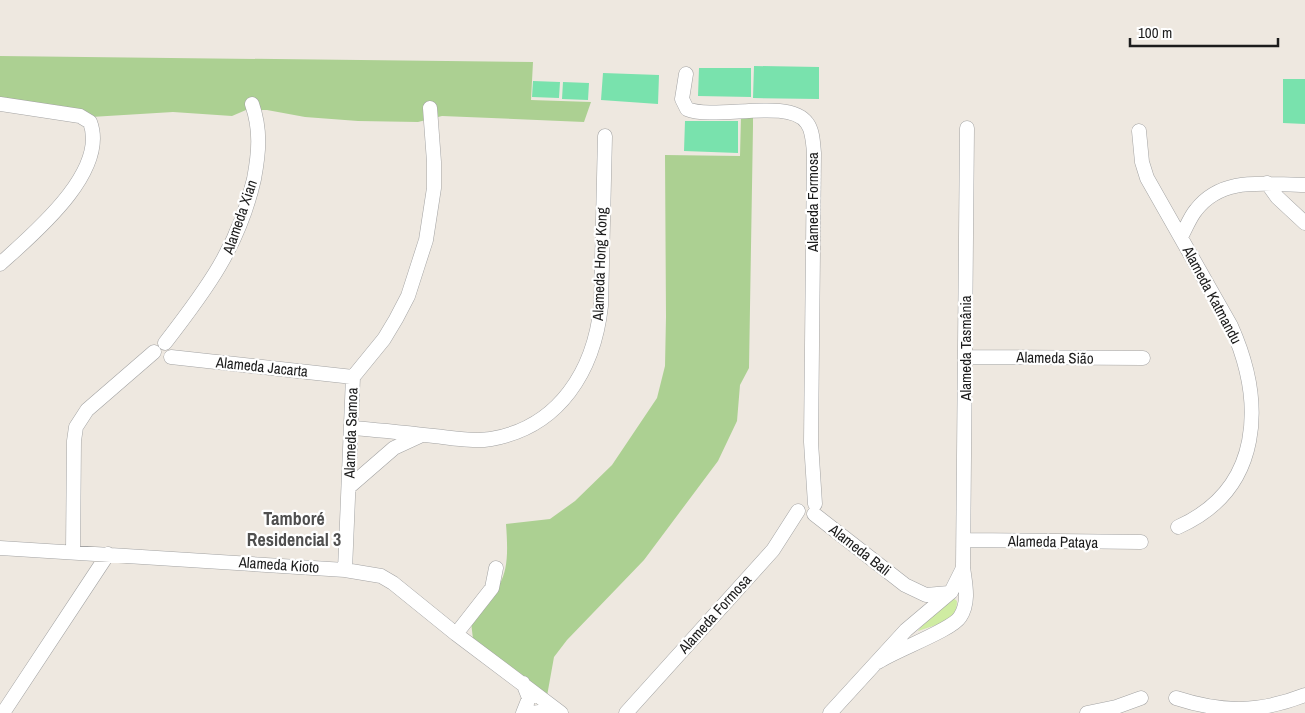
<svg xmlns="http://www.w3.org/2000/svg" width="1305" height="713" font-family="'Archivo Narrow',sans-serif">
  <rect width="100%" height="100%" fill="#eee8e0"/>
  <path fill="#cfeca2" d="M953,598l4,3 -1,12 -8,8 -30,10 7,-9z"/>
  <path fill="#acd092" d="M0,56l533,6 -2,38 60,2 -7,20 -142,-6 -24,6 -60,-1 -53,-4 -38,-7h-21l-14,6 -59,-4 -82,5 -91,-18z
    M741,116l12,1v9l-4,242 -9,17 -3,36 -19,40 -74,99 -77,80 -13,17 -7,39 -74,-57 -2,-17c33,-39 39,-45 35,-98l44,-5 25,-18 37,-36 45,-67 8,-32 1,-49 -1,-162 75,1z"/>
  <path fill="#79e2ad" d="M754,66l65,1v32l-66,-1z
    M699,68h52v29l-53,-1z
    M603,73l56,2 -1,29 -57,-4z
    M1283,79h22v45l-22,-1z
    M533,81l27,1 -1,16 -27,-1z
    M563,82l26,1 -1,17 -26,-1z
    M685,121h53v32l-54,-2z"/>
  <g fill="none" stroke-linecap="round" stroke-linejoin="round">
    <defs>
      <path id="minor" d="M686,74l-4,25 5,10c28,12 102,-12 120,14 6,8 6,20 7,30l-3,289 4,62
        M0,104l80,12 10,6c19,50 -58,113 -90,142
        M1139,131l3,31 5,16 84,148c34,76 32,163 -53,201
        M1267,183l10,14 28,26
        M1181,237c5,-9 9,-20 15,-27 27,-35 70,-25 109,-25
        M165,343c41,-53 74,-97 89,-164 5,-27 7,-49 -2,-75
        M171,357l182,20
        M966,357l177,1
        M351,428c28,2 56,5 83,8 19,2 39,6 57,3 69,-12 103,-69 110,-133l4,-170
        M349,487l45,-39 26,-12
        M814,514l91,71 21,10 23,-2
        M965,540l176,2
        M0,548l345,22 36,6 12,7 63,51 105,79
        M73,551l1,-110 2,-14 11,-17 67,-58
        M345,570l8,-193 31,-38 12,-20 12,-23 18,-56 8,-52v-26l-4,-54
        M456,634l36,-46 4,-20
        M878,662c18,-12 74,-32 82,-45 10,-15 5,-34 3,-50l4,-439
        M523,683l6,15 -6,15
        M1176,698c46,15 83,15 129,-3
        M3,713l105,-159
        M532,713l14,-2 9,2
        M626,713l147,-163 25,-39
        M830,713l76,-83 45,-38 12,-24
        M1087,713l29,-6 25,-9"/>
    </defs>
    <use href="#minor" stroke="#a3a3a3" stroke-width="15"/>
    <use href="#minor" stroke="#fff" stroke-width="14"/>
  </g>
  <g text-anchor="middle" stroke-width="4.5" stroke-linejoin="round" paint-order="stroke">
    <g font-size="15" fill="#1c1c1c" stroke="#fff">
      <text transform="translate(813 202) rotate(-90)" y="5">Alameda Formosa</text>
      <text transform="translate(240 217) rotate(-71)" y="5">Alameda Xian</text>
      <text transform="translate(600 264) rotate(-88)" y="5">Alameda Hong Kong</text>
      <text transform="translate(1212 295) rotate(62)" y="5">Alameda Katmandu</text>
      <text transform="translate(966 348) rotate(-90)" y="5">Alameda Tasmânia</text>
      <text transform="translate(1055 358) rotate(1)" y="5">Alameda Sião</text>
      <text transform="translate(262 367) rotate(6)" y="5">Alameda Jacarta</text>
      <text transform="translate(351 433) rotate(-88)" y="5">Alameda Samoa</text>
      <text transform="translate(1053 542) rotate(1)" y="5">Alameda Pataya</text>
      <text transform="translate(860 550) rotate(38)" y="5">Alameda Bali</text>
      <text transform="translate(279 565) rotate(4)" y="5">Alameda Kioto</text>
      <text transform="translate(715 614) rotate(-48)" y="5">Alameda Formosa</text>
    </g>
    <g font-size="18" font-weight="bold" fill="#4f4f4f" stroke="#fff">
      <text x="294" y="525">Tamboré<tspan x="294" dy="21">Residencial 3</tspan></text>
    </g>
  </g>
  <path d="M1130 38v8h148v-8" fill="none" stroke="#1c1c1c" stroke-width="2.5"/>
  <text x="1138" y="38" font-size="15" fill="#1c1c1c" stroke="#ffffff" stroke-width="4" paint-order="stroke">100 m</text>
</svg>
